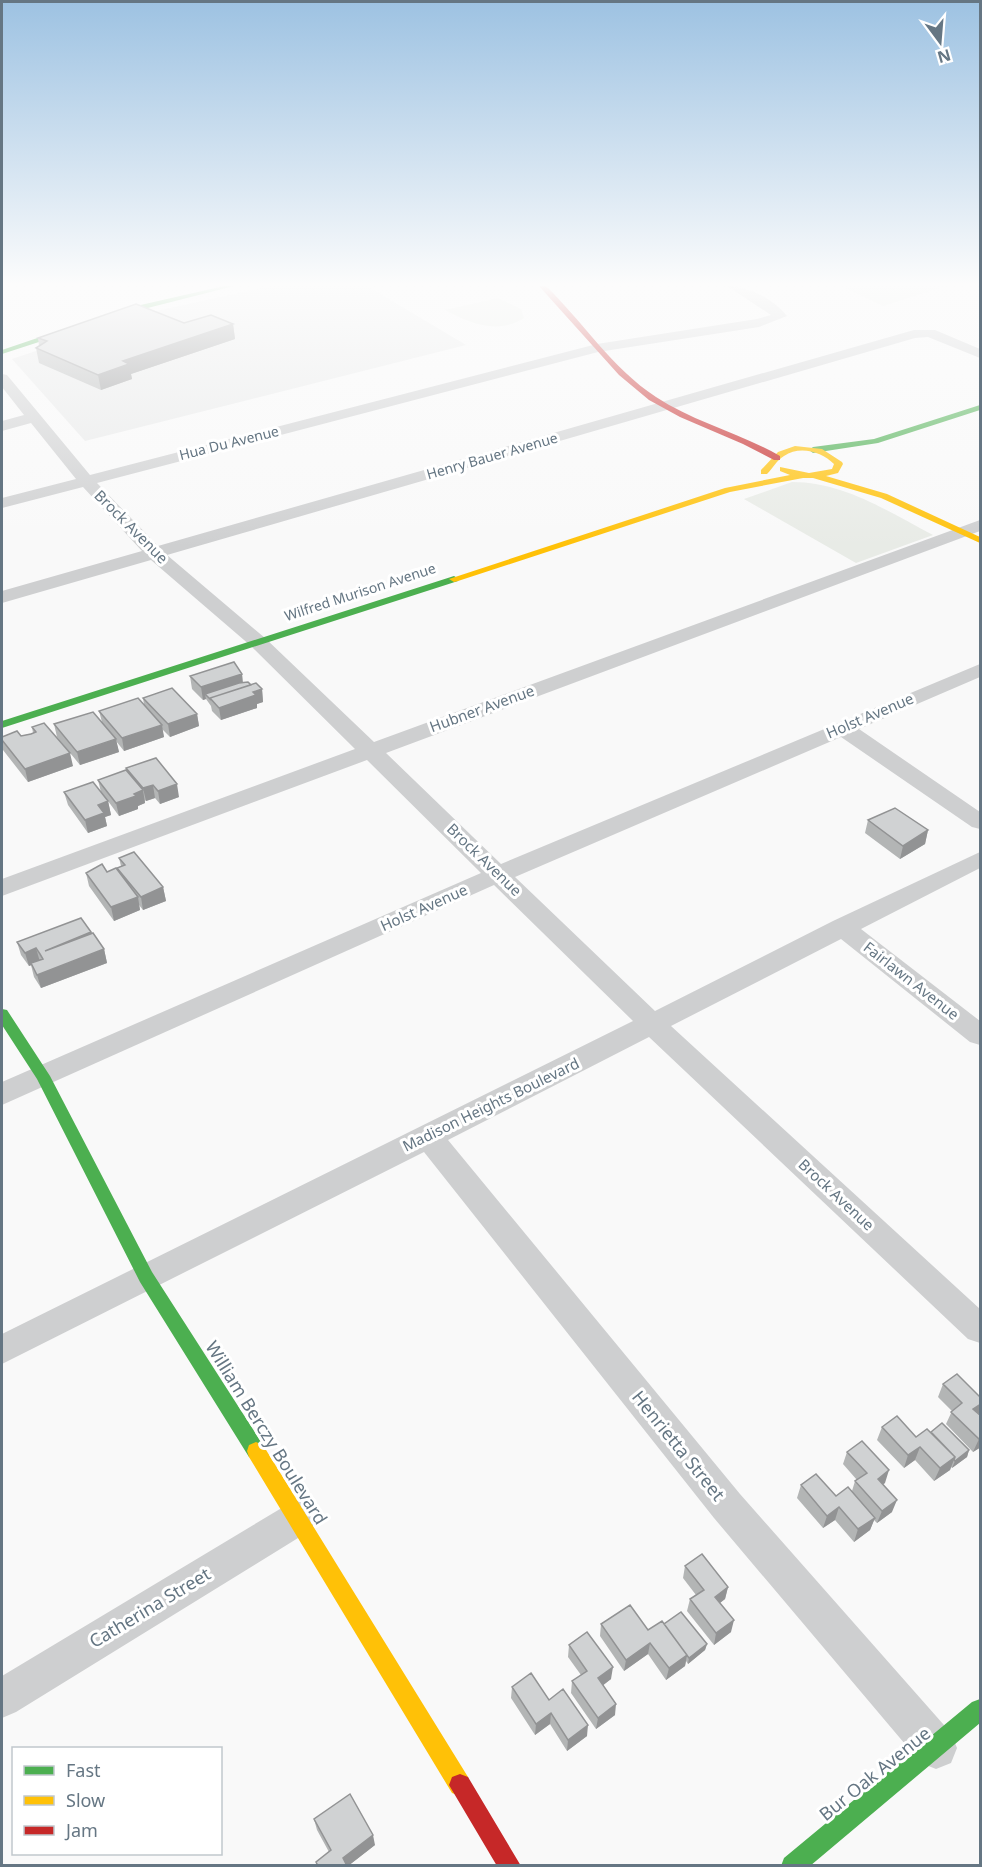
<svg xmlns="http://www.w3.org/2000/svg" width="982" height="1867" font-family="'Noto Sans',sans-serif">
  <rect width="100%" height="100%" fill="#f9f9f9"/>
  <path fill="#e8e9e9" d="M271,286h96l99,59 -381,96 -73,-82 144,-48z"/>
  <path fill="#e8ebe6" d="M841,286h105l-63,20z
    M498,298l23,11 3,9c-26,17 -55,5 -79,-8z
    M792,482c52,0 95,29 141,53l-77,28 -112,-64z"/>
  <g fill="none" stroke-linecap="round" stroke-linejoin="round">
    <path fill="#cecfd0" fill-rule="evenodd" d="M727,286c21,0 47,13 60,30l-28,11 -161,25 -501,131 61,63 756,-216h21l45,19v9l-52,-21 -13,1 -748,217 98,83 109,104 606,-222v11l-594,222 115,111 479,-200v13l-121,52 121,83v17l-8,-2 -131,-90 -326,140 140,134 178,-90 147,-69v16l-119,61 119,92v24l-10,-3 -129,-103 -170,87 309,283v34l-12,-4 -319,-302 -201,103 292,354 211,239 6,15 -6,15 -15,6 -15,-6 -207,-245 -290,-366 -422,212v-30l631,-313 -139,-136 -492,220v-23l479,-209 -114,-113 -365,136v-17l353,-130 -104,-103 -100,-86 -149,43v-12l140,-40 -59,-64 -81,21v-10l74,-19 -45,-56 -29,8v-10l22,-6 -22,-28v-13l5,1 83,100 507,-131 160,-25 14,-4z
      M298,1500l13,6 5,12 -5,12 -295,182 -14,6v-42l283,-170z"/>
    <path fill="#4caf50" fill-rule="evenodd" d="M224,286h10l-106,27 -126,41v-4l121,-41z
      M980,405v5l-102,33 -65,10 -4,-3 4,-3 61,-8z
      M454,576l5,3 -1,2 -456,147v-7z
      M2,1009l5,1 43,66 102,196 111,173 2,6 -2,6 -7,3 -7,-3 -109,-175 -103,-203 -35,-54z
      M980,1699v24l-170,143h-29l3,-8 188,-156z"/>
    <path fill="#ffc107" fill-rule="evenodd" d="M795,446l27,3 20,13 1,2 -5,9 -12,3 61,18 93,43v6l-99,-45 -68,-20h-10l-73,14 -272,89 -4,1 -5,-3 276,-91 65,-13 -10,-4v-4l29,6 23,-4 2,-5c-12,-12 -34,-19 -50,-8 -7,4 -11,12 -17,18h-6v-4l17,-18z
      M256,1442l7,3 205,332 3,8 -3,8 -8,3 -8,-3 -203,-336 -2,-6 2,-6z"/>
    <path fill="#c62828" fill-rule="evenodd" d="M539,286h7c37,36 66,82 110,111 38,25 84,36 124,59v4h-6l-31,-16 -63,-27 -31,-17 -30,-25z
      M460,1774l8,3 53,89h-24l-48,-81 3,-8z"/>
  </g>
  <path fill="#b3b5b5" d="M184,323l49,1 2,15 -104,35 1,5 -31,11 -62,-27 -3,-15 3,-2 -1,-8z
    M242,674l1,9 19,6 1,13 -6,2v4l-36,12 -9,-9 -1,-5 -5,-7 -3,1 -11,-11 -2,-13z
    M143,698l54,16 2,12 -29,11 -8,-8 2,8 -40,14 -8,-10 3,11 -39,13 -23,-28 -3,-13 48,-2 -3,-11 45,-6z
    M32,727l41,39 -45,16 -25,-32 -1,-5v-8l19,-1 12,-3z
    M126,768l53,29 -19,7 -5,-6 -9,3 -1,-1v3l-7,3v3l-19,7 -11,-15 3,14 -6,2 2,9 -19,7 -20,-28 -4,-13h37l-3,-12 29,-9z
    M868,820l60,10 -3,14 -25,15 -35,-26z
    M119,858l44,29 3,14 -23,9 -4,-5 1,5 -26,11 -25,-35 -3,-13 32,-2 -1,-3 4,-2z
    M91,932l13,17 3,14 -66,25 -7,-11 -3,-12 -2,1 -8,-11 -4,-13z
    M943,1384l38,14v12l-3,4 3,2v31l-8,5 -27,-28 6,-13 -14,-14z
    M882,1427l34,10 53,13 -2,7 -15,11 -1,-1 -1,3 -16,11 -19,-21 -11,8 -27,-28z
    M847,1452l38,31 -2,1 9,28 -15,11 -3,-3 -4,10 -16,12 -19,-22 -12,8 -26,-30 4,-13 35,11 16,-5 3,-10 2,-1 -14,-16z
    M685,1566l43,21 -3,12 -5,4 11,29 -17,13 -27,-34 3,-12 6,-4 -13,-17z
    M601,1624l47,6 16,-6 43,20 -2,6 -17,14 -2,-3 -1,5 -19,14 -18,-26 -24,17 -24,-35z
    M569,1645l42,34 -8,6 12,30 -19,14 -25,-36 1,-12 9,-6 -13,-18z
    M512,1687l37,13 38,36 -20,15 -17,-27 -15,11 -24,-37z
    M314,1819l61,26 -27,21h-32v-4l13,-10 -12,-22z"/>
  <path fill="#929394" d="M233,324l2,15 -104,35 1,5 -31,11 -3,-15 25,-14z
    M242,674l1,13 -38,7 1,5 -3,1 -2,-13z
    M262,689l1,13 -6,2v4l-36,12 -2,-12 -5,-6z
    M197,714l2,12 -29,11 -2,-13z
    M162,725l2,12 -40,14 -2,-13z
    M116,739l3,13 -39,13 -3,-13z
    M70,753l3,13 -45,16 -3,-13z
    M177,784l2,13 -19,7 -2,-13z
    M153,785l2,13 -9,3 -3,-13z
    M143,790l2,13 -7,3v3l-19,7 -3,-13 18,-9z
    M108,801l3,14 -6,2 2,9 -19,7 -3,-13 13,-15z
    M928,830l-3,14 -25,15 3,-13z
    M163,887l3,14 -23,9 -2,-13z
    M138,897l2,13 -26,11 -3,-14z
    M36,948l4,14 -11,4 -4,-13z
    M104,949l3,14 -66,25 -4,-13z
    M981,1404v6l-2,4 -6,-5z
    M981,1438v9l-8,5 6,-13z
    M920,1447l-5,13 -11,8 4,-13z
    M969,1450l-2,7 -15,11 3,-7z
    M955,1457l-5,13 -16,11 6,-13z
    M889,1470l-4,13 -12,8 5,-12z
    M897,1500l-5,12 -15,11 5,-12z
    M839,1507l-4,13 -12,8 4,-12z
    M875,1518l-5,12 -16,12 4,-13z
    M728,1587l-3,12 -13,10 3,-12z
    M734,1620l-3,12 -17,13 2,-12z
    M650,1643l-2,11 -24,17 2,-11z
    M707,1644l-2,6 -17,14 1,-6z
    M687,1655l-2,11 -19,14 3,-12z
    M613,1667l-2,12 -14,11 1,-12z
    M616,1704l-1,11 -19,14 2,-11z
    M551,1713l-1,11 -15,11 1,-11z
    M588,1725l-1,11 -20,15 1,-11z
    M373,1835l2,10 -27,21h-3l-2,-8z"/>
  <path fill="#d0d2d3" stroke="#929394" stroke-width="1.5" d="M136,304l48,19 27,-8 22,9 -110,37 6,3 -31,11 -62,-27 11,-7 -9,-3z
    M234,662l8,12 -41,13 -11,-11z
    M248,682l3,3 -41,13v1l-5,-5 34,-11z
    M256,683l6,6 -9,3 3,3 -37,13 -9,-10z
    M172,688l25,26 -29,10 -25,-26z
    M138,698l24,27 -40,13 -23,-27z
    M93,712l23,27 -39,13 -23,-28z
    M44,723l26,30 -45,16 -23,-29v-3l15,-6 4,5 10,-2 5,-2 -4,-5z
    M156,758l21,26 -19,7 -5,-6 -10,3 -17,-20z
    M126,770l17,20 -9,4 2,2 -20,7 -18,-23z
    M93,782l15,19 -10,4 6,8 -19,7 -21,-28z
    M895,808l33,22 -25,16 -35,-26z
    M134,852l29,35 -22,10 -24,-29 8,-3 -6,-7z
    M102,864l5,8 9,-4 22,29 -27,10 -25,-34z
    M81,918l10,14 -46,19 48,-18 11,16 -67,26 -6,-12 12,-4 -3,-5 -4,-6 -11,5 -8,-11z
    M957,1374l24,24v6l-8,5 8,7v22l-2,1 -28,-27 11,-9 -19,-19z
    M897,1416l19,21 11,-8 28,28 -15,11 -20,-21 -12,8 -26,-28z
    M942,1423l27,27 -14,11 -1,-1 1,-3 -24,-25z
    M862,1441l27,29 -11,9 19,21 -15,11 -27,-30 12,-8 -20,-21z
    M816,1474l20,22 12,-9 27,31 -17,11 -19,-22 -12,9 -26,-31z
    M702,1554l26,33 -13,10 19,23 -18,13 -26,-34 14,-9 -19,-24z
    M630,1605l18,25 14,-9 25,34 -18,13 -19,-25 -24,17 -25,-36z
    M681,1612l26,32 -18,14 -25,-34z
    M587,1632l26,35 -15,11 18,26 -18,14 -26,-37 15,-10 -18,-26z
    M531,1673l18,27 14,-11 25,36 -20,15 -17,-27 -15,11 -24,-37z
    M350,1794l23,41 -30,23 4,8h-29l-2,-4 15,-12 -17,-31z"/>
  <linearGradient id="sky" x2="0" y2="1"><stop stop-color="#9dc2e2"/><stop offset="0.52" stop-color="#fcfcfc"/><stop offset="1" stop-color="#fcfcfc" stop-opacity="0"/></linearGradient>
  <rect width="982" height="547" fill="url(#sky)"/>
  <g text-anchor="middle" stroke-width="6" stroke-linejoin="round" paint-order="stroke">
    <g font-size="14" fill="#657683" stroke="#fff">
      <text transform="translate(229 443) rotate(-14)" y="5">Hua Du Avenue</text>
      <text transform="translate(492 456) rotate(-16)" y="5">Henry Bauer Avenue</text>
      <text transform="translate(360 592) rotate(-18)" y="5">Wilfred Murison Avenue</text>
    </g>
    <g font-size="15" fill="#657683" stroke="#fff">
      <text transform="translate(131 527) rotate(45)" y="5">Brock Avenue</text>
      <text transform="translate(482 709) rotate(-20)" y="5">Hubner Avenue</text>
      <text transform="translate(870 716) rotate(-23)" y="5">Holst Avenue</text>
      <text transform="translate(484 860) rotate(44)" y="5">Brock Avenue</text>
      <text transform="translate(424 908) rotate(-24)" y="5">Holst Avenue</text>
      <text transform="translate(911 981) rotate(38)" y="5">Fairlawn Avenue</text>
      <text transform="translate(491 1105) rotate(-26)" y="5">Madison Heights Boulevard</text>
      <text transform="translate(836 1195) rotate(43)" y="5">Brock Avenue</text>
    </g>
    <g font-size="18" fill="#657683" stroke="#fff">
      <text transform="translate(266 1433) rotate(58)" y="6">William Berczy Boulevard</text>
      <text transform="translate(678 1446) rotate(51)" y="6">Henrietta Street</text>
      <text transform="translate(150 1608) rotate(-31)" y="6">Catherina Street</text>
      <text transform="translate(875 1774) rotate(-39)" y="6">Bur Oak Avenue</text>
    </g>
  </g>
  <rect width="982" height="1867" fill="none" stroke="#657683" stroke-width="6"/>
  <rect x="12" y="1747" width="210" height="108" fill="#ffffff" stroke="#c1c8cd" stroke-width="1.5"/>
  <rect x="24" y="1766" width="30" height="9" fill="#4caf50" stroke="#c1c8cd" stroke-width="1.5"/>
  <text x="66" y="1777" font-size="18" fill="#657683">Fast</text>
  <rect x="24" y="1796" width="30" height="9" fill="#ffc107" stroke="#c1c8cd" stroke-width="1.5"/>
  <text x="66" y="1807" font-size="18" fill="#657683">Slow</text>
  <rect x="24" y="1826" width="30" height="9" fill="#c62828" stroke="#c1c8cd" stroke-width="1.5"/>
  <text x="66" y="1837" font-size="18" fill="#657683">Jam</text>
  <g transform="translate(940 42) rotate(164)" stroke="#ffffff" stroke-width="4.5" paint-order="stroke">
  <path d="M0-4.5L10 22L0 15L-10 22Z" fill="#657683"/>
  <text y="-9" font-size="16" font-weight="bold" text-anchor="middle" fill="#657683">N</text>
  </g>
</svg>
